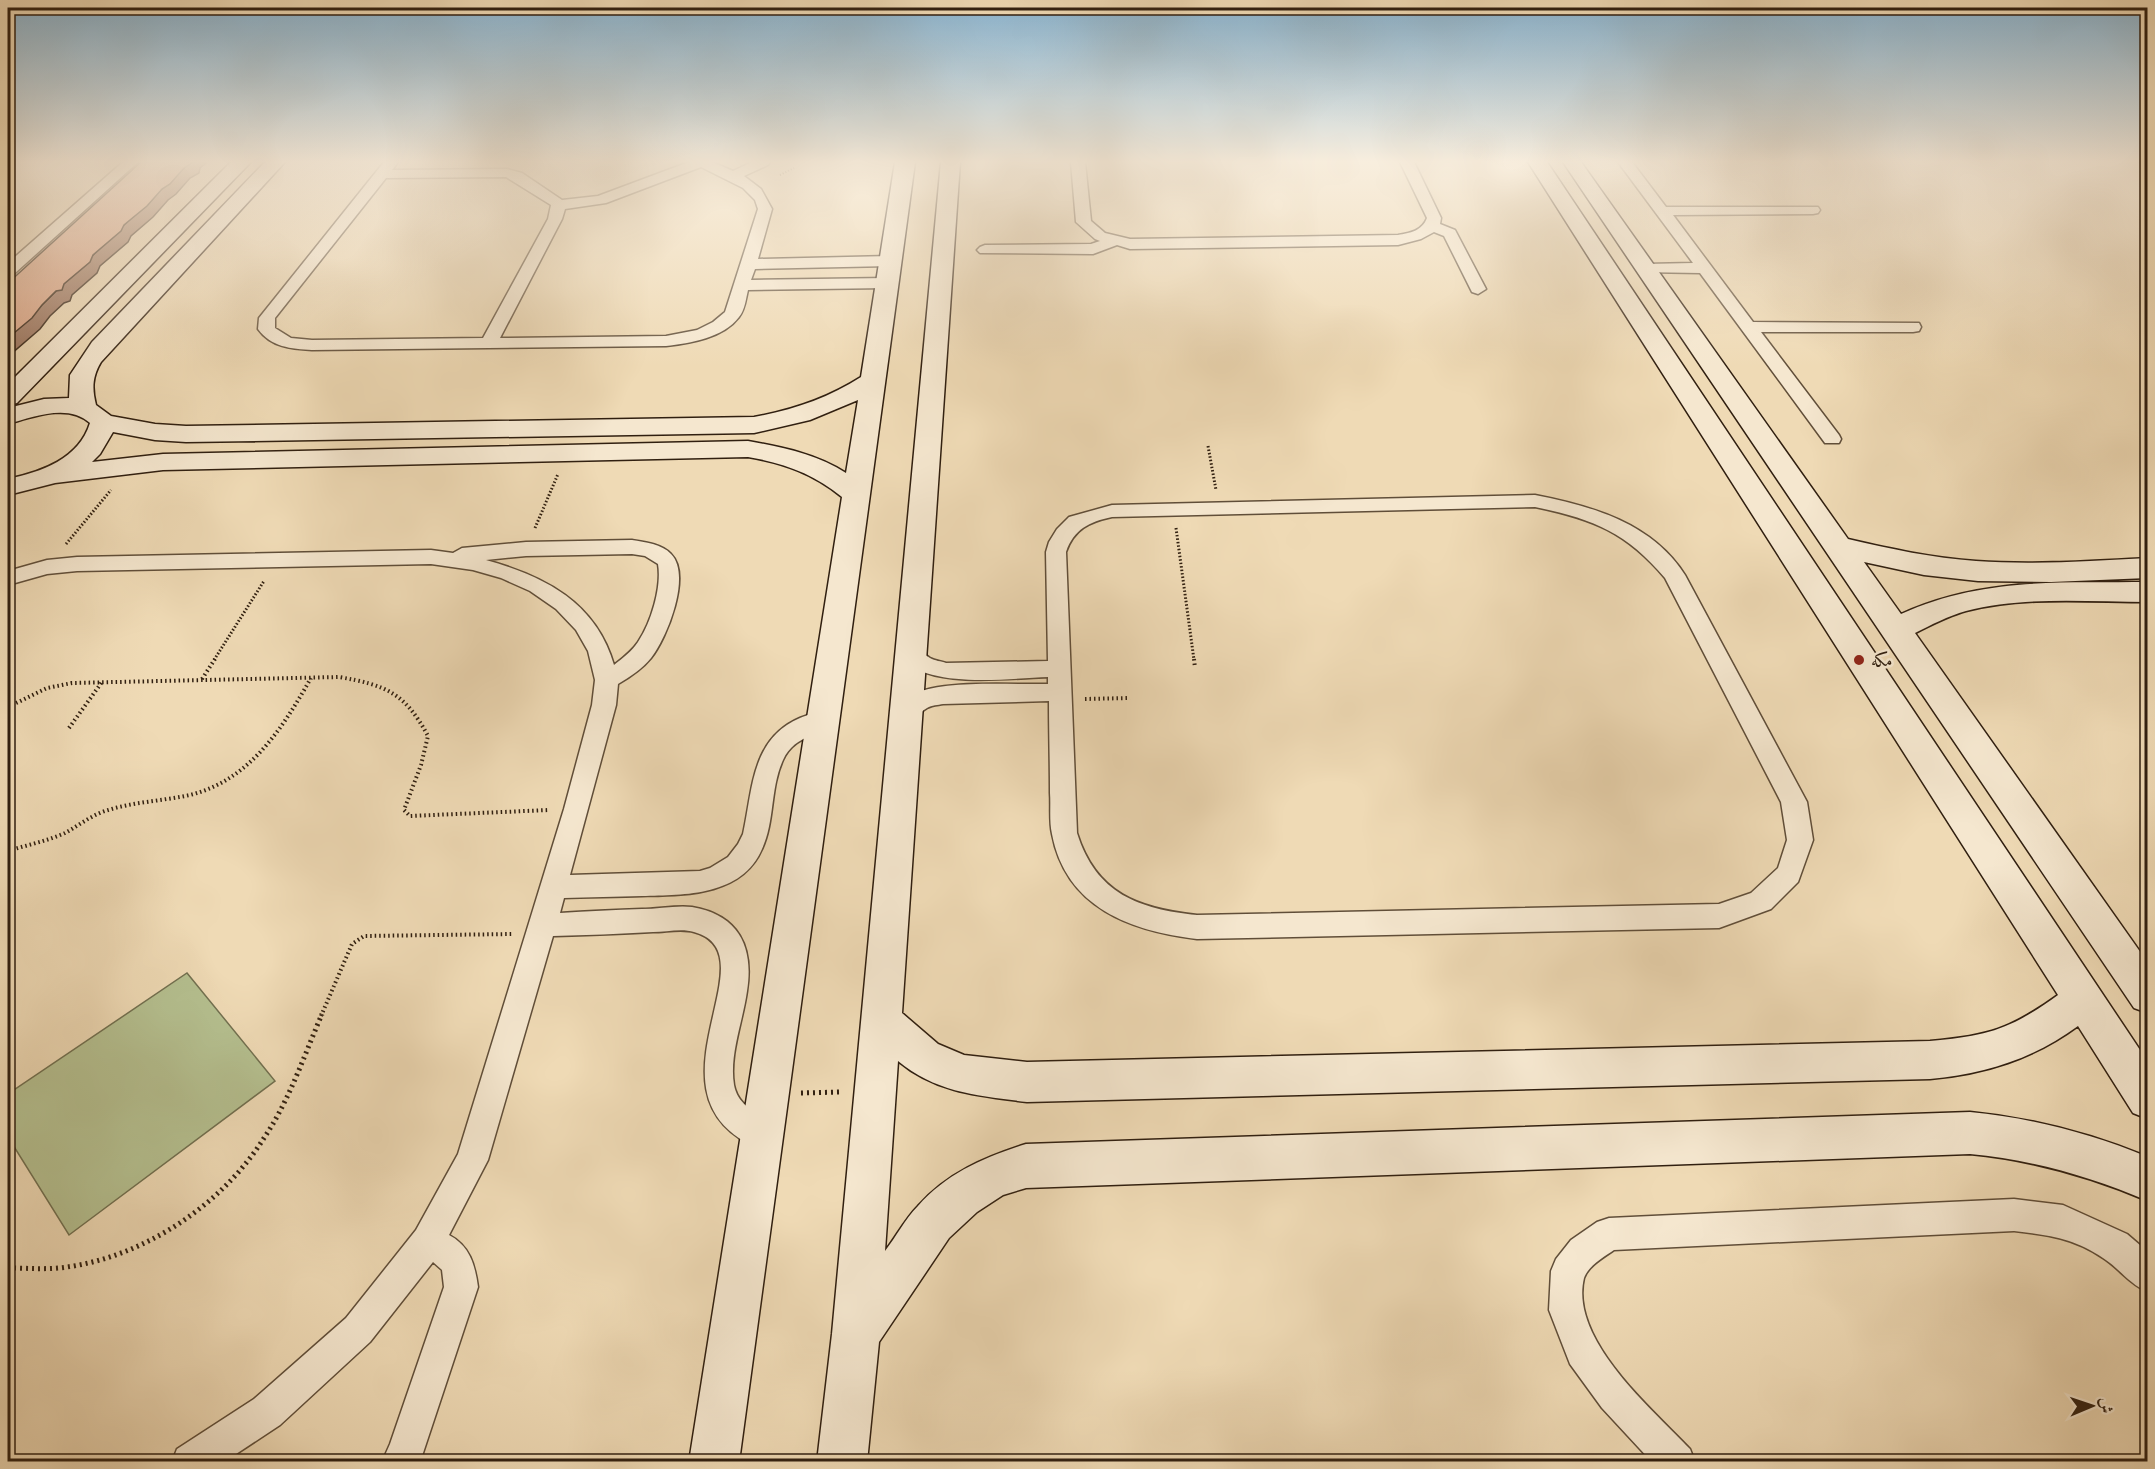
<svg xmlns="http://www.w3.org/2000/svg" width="2155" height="1469" font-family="'IM FELL French Canon',Amiri,serif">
  <rect width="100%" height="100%" fill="#efdab5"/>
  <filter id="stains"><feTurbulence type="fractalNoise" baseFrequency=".00333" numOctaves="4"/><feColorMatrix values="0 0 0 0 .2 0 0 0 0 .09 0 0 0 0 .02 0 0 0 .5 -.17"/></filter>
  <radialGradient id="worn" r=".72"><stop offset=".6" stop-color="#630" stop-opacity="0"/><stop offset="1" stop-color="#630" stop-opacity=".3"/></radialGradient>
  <path fill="#b5c090" stroke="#727050" stroke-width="1.5" d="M187,973l88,108 -206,154 -61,-98v-43z"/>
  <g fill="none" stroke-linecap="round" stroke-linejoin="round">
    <defs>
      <path id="street" d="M123,162h15l-124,112 -6,2v-13z
        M384,162h14l-6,8 115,-1 15,4 40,27 36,-4 91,-34h23l21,9 19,-9h18l-2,3 -24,11 17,13 11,20 -14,50 132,-3 8,5 -8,5 -135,3 -4,11 136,-2 8,5 -8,5 -139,2c-2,8 -3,20 -9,27 -16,21 -48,26 -73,29l-354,4c-21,-1 -41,-3 -54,-21l1,-11zM701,167l42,21 12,12 3,9 -33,103 -12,10 -16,8 -31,6 -166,2 62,-119 3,-10 41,-6zM506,177l45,28 -3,14 -65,119 -171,2 -21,-2 -16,-10v-10l111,-140z
        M1071,162h14l6,59 14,12 25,6 268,-4c12,-2 24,-4 29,-17l-27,-56h14l27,56 -1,6 15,6 31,59 -8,5 -6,-2 -28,-56 -10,-4 -13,7 -23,6 -268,4 -13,-4 -24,9 -113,-1 -3,-3 3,-3 5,-2 106,-1 9,-3 -5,-2 -19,-17z
        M1618,162h14l34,45h152l2,3 -2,3 -5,1 -140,1 80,107 166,1 2,4 -2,4 -6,1h-152l78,103 2,4 -2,4h-14l-125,-170 -60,-1 -2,-3 8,-5 47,-1z
        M1535,495c57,11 117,28 150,80l122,227 6,38 -15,42 -27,27 -52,19 -522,11c-66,-8 -131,-31 -145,-105 -3,-13 -1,-28 -2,-41 0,-31 -1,-61 -1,-92l-106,3c-5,1 -11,1 -16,4 -12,7 -15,18 -31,13l-4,-6c4,-7 12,-16 20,-20 28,-16 102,-10 136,-11v-7c-39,1 -127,14 -149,-24l3,-6c14,-4 17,4 28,11 5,3 11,3 16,5l102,-2 -2,-109 3,-10 8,-13 12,-12 43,-12zM1535,507c58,12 91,25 130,71l116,224 6,38 -9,28 -27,25 -32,11 -522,11c-58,-6 -101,-21 -120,-82l-11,-281c8,-23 23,-30 46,-35z
        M632,540c13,2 30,4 39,14 21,21 -4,84 -20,104 -9,11 -21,19 -33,26l-2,21 -46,170 130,-4 10,-3 18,-11 10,-13 5,-10c10,-45 8,-95 57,-116 11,-4 20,-9 31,-5l4,6c-10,17 -40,14 -52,41 -13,28 -8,61 -21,89 -20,47 -77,46 -120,47 -26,1 -52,1 -78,2l-4,15c27,-2 54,-3 82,-4 16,0 35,-4 50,-2 47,8 62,40 55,84 -4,30 -18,64 -13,94 5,27 34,28 44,50l-5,11 -11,4c-130,-52 14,-196 -68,-218 -12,-4 -28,0 -41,0 -33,2 -67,3 -100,4l-65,224 -39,75c21,11 26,30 29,52l-58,175h-38l8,-18 54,-157 -2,-17 -9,-8 -63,80 -90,83 -56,37h-52l5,-13 77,-50 92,-81 70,-88 42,-76 106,-345 28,-104 3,-25 -7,-29 -12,-21 -20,-21 -26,-18 -29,-13 -28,-8 -42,-6 -354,7 -30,3 -39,11v-14l39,-11 30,-3 354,-7 22,3 9,-5 64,-6zM632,554l13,2 13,8c4,23 -7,59 -20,78 -6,9 -15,16 -24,23 -18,-63 -70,-89 -128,-105l40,-4z
        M2014,1199l49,6 64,29 21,18v40c-19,-8 -29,-24 -45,-34 -29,-20 -55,-23 -89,-27l-400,19c-10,7 -26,16 -30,28 -15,61 68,131 106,171l5,13h-43l-50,-54 -32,-44 -21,-54 2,-39 5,-12 15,-19 26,-18 12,-4z"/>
      <path id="secondary" d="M231,162h20l-234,241 -9,2v-21z
        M265,162h20l-184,200c-9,15 -9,27 -5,43l15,11 44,8 31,2 568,-9c39,-7 74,-19 107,-40l34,-215h20l-176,1300h-50l153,-965c-28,-23 -58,-34 -94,-40l-585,13 -108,13 -47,12v-16c33,-7 71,-20 82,-56 -22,-20 -57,-6 -82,1v-16l36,-9 25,-1 1,-23 22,-33zM858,400l-12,73c-29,-19 -64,-26 -98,-32l-585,13 -71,8 8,-8 13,-22 42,8 31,2 568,-9 56,-13z
        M941,162h19l-58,851 36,31 26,11 63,7 903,-21c58,-5 81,-12 128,-46l-530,-833h19l601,900v57l-15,-6 -55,-87c-45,33 -93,48 -148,53l-903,23c-47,-6 -91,-9 -129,-41l-13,190c11,-14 20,-32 33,-45 29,-33 67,-49 108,-62l944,-32c62,6 120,21 178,45v44c-59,-25 -115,-41 -178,-47l-944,34 -23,7 -26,17 -28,26 -70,104 -12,120h-50l15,-128z
        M1563,162h18l267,377c43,10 85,19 128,22 57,4 115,0 172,-3v20l-97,4 -73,-1 -54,-6 -60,-13 37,52c81,-37 160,-31 247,-32v20c-60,0 -124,-6 -182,9 -18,5 -35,14 -51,22l233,330v50l-14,-5z"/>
    </defs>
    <use href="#street" stroke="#604e39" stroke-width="3"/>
    <use href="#secondary" stroke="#301f10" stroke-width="3"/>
    <path stroke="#301f10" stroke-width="2" stroke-dasharray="1 2" stroke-linecap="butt" d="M780,175l14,-7"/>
    <path stroke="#301f10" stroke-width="3" stroke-dasharray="1.5 2" stroke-linecap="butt" d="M1208,446l8,44
      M535,528l23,-54
      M1176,528l18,132
      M66,544l45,-54
      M214,660l50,-79"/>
    <path stroke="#301f10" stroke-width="4" stroke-dasharray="1.5 3" stroke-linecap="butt" d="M1194,659l1,9
      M202,679l13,-20
      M1085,699l45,-1
      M8,707l39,-19 25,-5 267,-6c47,8 66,16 89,59l-7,29 -17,45 6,6 139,-6
      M69,728l33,-46
      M8,851c19,-6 39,-10 57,-18 13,-7 25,-17 40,-22 27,-9 57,-10 85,-16 60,-15 92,-66 121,-117
      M321,1016l31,-72 12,-8 148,-2"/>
    <path stroke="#301f10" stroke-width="5" stroke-dasharray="2 4" stroke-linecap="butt" d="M801,1093l40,-1
      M8,1268c20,0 40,2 59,-1 78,-11 155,-62 197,-129 25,-37 40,-82 58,-124"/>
    <use href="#street" fill="#f5e7cf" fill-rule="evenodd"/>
    <use href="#secondary" fill="#f5e7cf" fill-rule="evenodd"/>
  </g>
  <path fill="#9b745e" stroke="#301f10" stroke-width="1.5" d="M193,162h14l-7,6 -1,5 -9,5 -14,16 -8,6 -15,17 -22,19 -3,6 -28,24 -3,7 -25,22 -2,6 -6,2 -14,13 -10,13 -30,26 -2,6v-23l116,-113 60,-57z"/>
  <path fill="#dea687" stroke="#301f10" stroke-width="1.5" d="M141,162h52l-9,6 -14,16 -8,5 -15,17 -23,19 -3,6 -28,24 -3,7 -26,22 -2,6 -6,1 -14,14 -10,13 -24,20v-55z"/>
  <linearGradient id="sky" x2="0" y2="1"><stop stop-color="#89b6d4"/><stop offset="0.44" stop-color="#f8eede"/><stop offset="1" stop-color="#f8eede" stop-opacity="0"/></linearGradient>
  <rect width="2155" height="367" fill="url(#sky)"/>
  <circle fill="#8f2418" stroke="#f5e7cf" stroke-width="2" cx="1859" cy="660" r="6"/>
  <g text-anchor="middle" stroke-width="5" stroke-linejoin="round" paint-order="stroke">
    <g font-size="18" fill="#301f10" stroke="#f5e7cf" text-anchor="start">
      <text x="1871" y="666">مكه</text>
    </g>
  </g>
  <rect width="2155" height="1469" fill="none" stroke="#efdab5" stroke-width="30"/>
  <rect x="9" y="9" width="2137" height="1451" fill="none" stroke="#301f10" stroke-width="3"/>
  <rect x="15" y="15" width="2125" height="1439" fill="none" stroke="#301f10" stroke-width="1.5"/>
  <g transform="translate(2092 1406) rotate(88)" stroke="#f5e7cf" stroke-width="4.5" paint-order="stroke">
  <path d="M0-4.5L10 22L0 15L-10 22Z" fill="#301f10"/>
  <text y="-9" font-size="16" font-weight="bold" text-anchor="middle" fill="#301f10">ش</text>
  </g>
  <rect width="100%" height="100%" filter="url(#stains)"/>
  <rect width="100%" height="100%" fill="url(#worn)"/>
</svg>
